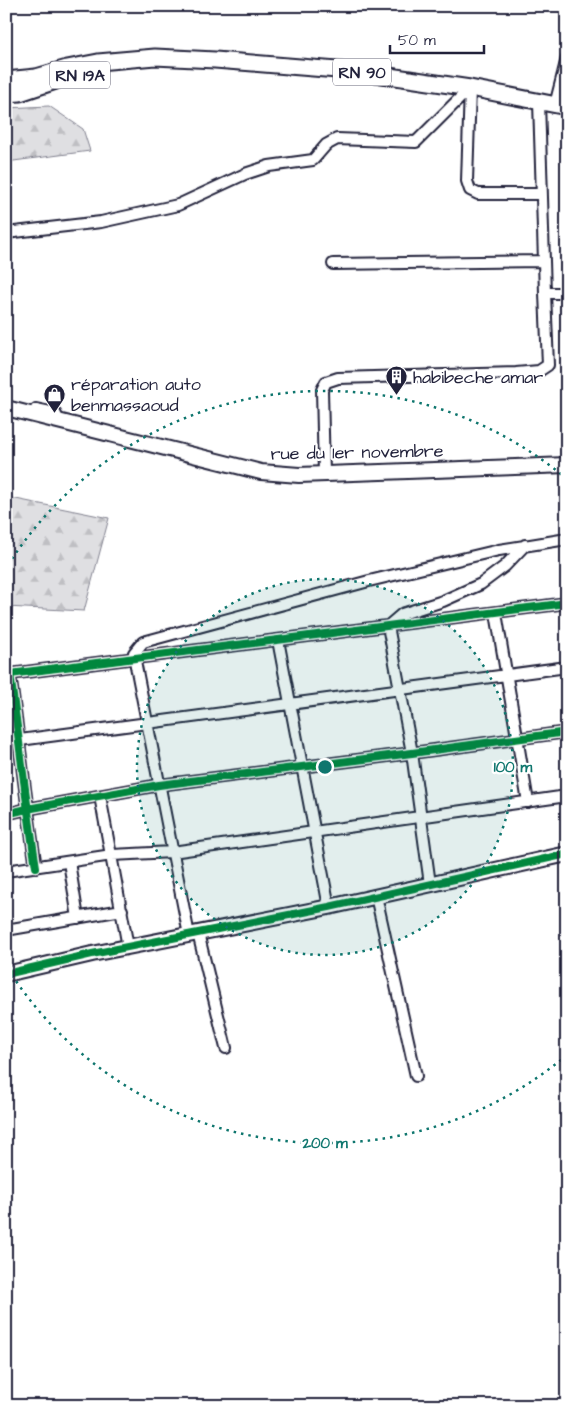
<svg xmlns="http://www.w3.org/2000/svg" width="573" height="1412" font-family="'Architects Daughter',sans-serif">
  <defs>
    <pattern id="forest-firs" width="22" height="20" patternUnits="userSpaceOnUse" patternTransform="scale(1.25)"><rect width="22" height="20" fill="#dfdfe2"/><path d="M5 1l3.5 6h-7zM16 11l3.5 6h-7z" fill="#bfbfc3"/></pattern>
  </defs>
  <rect width="100%" height="100%" fill="#fff"/>
  <filter id="ink" filterUnits="userSpaceOnUse"><feTurbulence type="fractalNoise" baseFrequency=".02" numOctaves="2"/><feDisplacementMap in="SourceGraphic" scale="10" xChannelSelector="R" yChannelSelector="G"/><feConvolveMatrix kernelMatrix="1 2 1 2 8 2 1 2 1" color-interpolation-filters="sRGB"/></filter>
  <g filter="url(#ink)">
    <path fill="url(#forest-firs)" stroke="#80808e" d="M49,106l34,23 7,22 -84,11v-54z
      M6,497l103,21 -25,93 -78,-4z"/>
    <g fill="none" stroke-linecap="round" stroke-linejoin="round">
      <defs>
        <path id="street" d="M470,88l-3,93 3,9 8,4h63
          M539,102l6,191h22
          M555,105l12,-47
          M6,233l95,-11 77,-17 67,-31 24,-8 44,-6 13,-15 11,-6 79,3 54,-54
          M333,264l210,-3
          M36,409l19,4 4,8
          M324,474l-2,-84 4,-8 12,-4 178,-5 23,-2 9,-6 -3,-72
          M496,613l32,189
          M278,640l51,267
          M6,737l14,3 547,-73
          M100,796l28,151
          M6,814l21,-5 132,-24 253,-32 155,-21
          M69,862l9,56
          M36,867c-10,-64 -17,-129 -26,-193l557,-71
          M6,871l106,-16 60,-3 395,-56
          M430,884l-18,-131 -24,-127 14,-12 41,-13 38,-17 24,-18 20,-21
          M376,896l40,180
          M6,930l116,-20
          M198,933l28,115
          M189,935l-53,-269 -2,-13 9,-11 226,-61 130,-31 68,-11"/>
        <path id="secondary" d="M6,408l255,64 38,3 268,-10
          M6,974l86,-20 237,-47 238,-53"/>
        <path id="primary" d="M6,80l30,-3 31,-9 31,-6 57,-5 60,3 147,12 108,16 97,19
          M6,94l14,-1 36,-12"/>
      </defs>
      <use href="#street" stroke="#22223b" stroke-width="14"/>
      <use href="#secondary" stroke="#22223b" stroke-width="18"/>
      <use href="#primary" stroke="#22223b" stroke-width="19"/>
      <use href="#street" stroke="#fff" stroke-width="10"/>
      <use href="#secondary" stroke="#fff" stroke-width="14"/>
      <use href="#primary" stroke="#fff" stroke-width="15"/>
      <defs>
        <path id="cycleway" d="M6,814l21,-5 132,-24 253,-32 155,-21
          M36,867c-10,-64 -17,-129 -26,-193l557,-71
          M6,974l86,-20 237,-47 238,-53"/>
      </defs>
      <use href="#cycleway" stroke="#fff" stroke-width="11"/>
      <use href="#cycleway" stroke="#00873e" stroke-width="8"/>
    </g>
  </g>
  <circle cx="325" cy="767" r="188" fill="#0f766e" fill-opacity=".12"/>
  <g fill="none" stroke="#0f766e" stroke-width="2.5" stroke-dasharray="2.5 5">
    <circle cx="325" cy="767" r="188"/>
    <path d="M567 1055A376 376 0 0 1 8 969M8 565A376 376 0 0 1 567 479"/>
  </g>
  <defs>
    <symbol id="building-pin" viewBox="-11 -11 22 30"><path d="M0 17L-7.5 6A9.5 9.5 0 1 1 7.5 6Z" fill="#22223b" stroke="#fff"/><path d="M-4-6H4V6H1V3H-1V6H-4ZM-2.5-4.3h1.7v1.8h-1.7ZM.8-4.3h1.7v1.8H.8ZM-2.5-1h1.7V.8h-1.7ZM.8-1h1.7V.8H.8Z" fill="#fff"/></symbol>
    <symbol id="shop-pin" viewBox="-11 -11 22 30"><path d="M0 17L-7.5 6A9.5 9.5 0 1 1 7.5 6Z" fill="#22223b" stroke="#fff"/><path d="M-5-2.5h2.3a2.7 3.5 0 0 1 5.4 0H5L5.5 6h-11ZM-1.5-2.5h3a1.5 2.3 0 0 0-3 0Z" fill="#fff"/></symbol>
  </defs>
  <g fill-rule="evenodd">
    <use href="#building-pin" x="384" y="364" width="25" height="34"/>
    <use href="#shop-pin" x="42" y="382" width="25" height="34"/>
  </g>
  <g text-anchor="middle" stroke-width="4.5" stroke-linejoin="round" paint-order="stroke">
    <g fill="#fff" stroke="#646476" stroke-width="1">
      <rect x="333" y="58.5" width="58" height="27" rx="4"/>
      <rect x="50" y="61.5" width="60" height="27" rx="4"/>
    </g>
    <g font-size="16" font-weight="bold" fill="#22223b">
      <text x="362" y="78">RN 90</text>
      <text x="80" y="81">RN 19A</text>
    </g>
    <g font-size="18" fill="#22223b" stroke="#fff" text-anchor="start">
      <text x="413" y="383">habibeche amar</text>
      <text x="71" y="390">réparation auto<tspan x="71" dy="21">benmassaoud</tspan></text>
    </g>
    <g font-size="18" fill="#22223b" stroke="#fff">
      <text transform="translate(357 452) rotate(-1)" y="6">rue du 1er novembre</text>
    </g>
  </g>
  <circle cx="325" cy="767" r="8" fill="#0f766e" stroke="#fff" stroke-width="2.5"/>
  <g font-size="15" text-anchor="middle" font-weight="bold" fill="#0f766e" stroke="#fff" stroke-width="4.5" stroke-linejoin="round" paint-order="stroke">
    <text x="513" y="772">100 m</text>
    <text x="325" y="1148">200 m</text>
  </g>
  <rect width="573" height="1412" fill="none" stroke="#fff" stroke-width="25"/>
  <rect x="12" y="12" width="548" height="1387" fill="none" stroke="#22223b" stroke-width="2" filter="url(#ink)"/>
  <path d="M390 45v8h94v-8" fill="none" stroke="#22223b" stroke-width="2.5"/>
  <text x="398" y="45" font-size="15" fill="#22223b" stroke="#ffffff" stroke-width="4" paint-order="stroke">50 m</text>
</svg>
